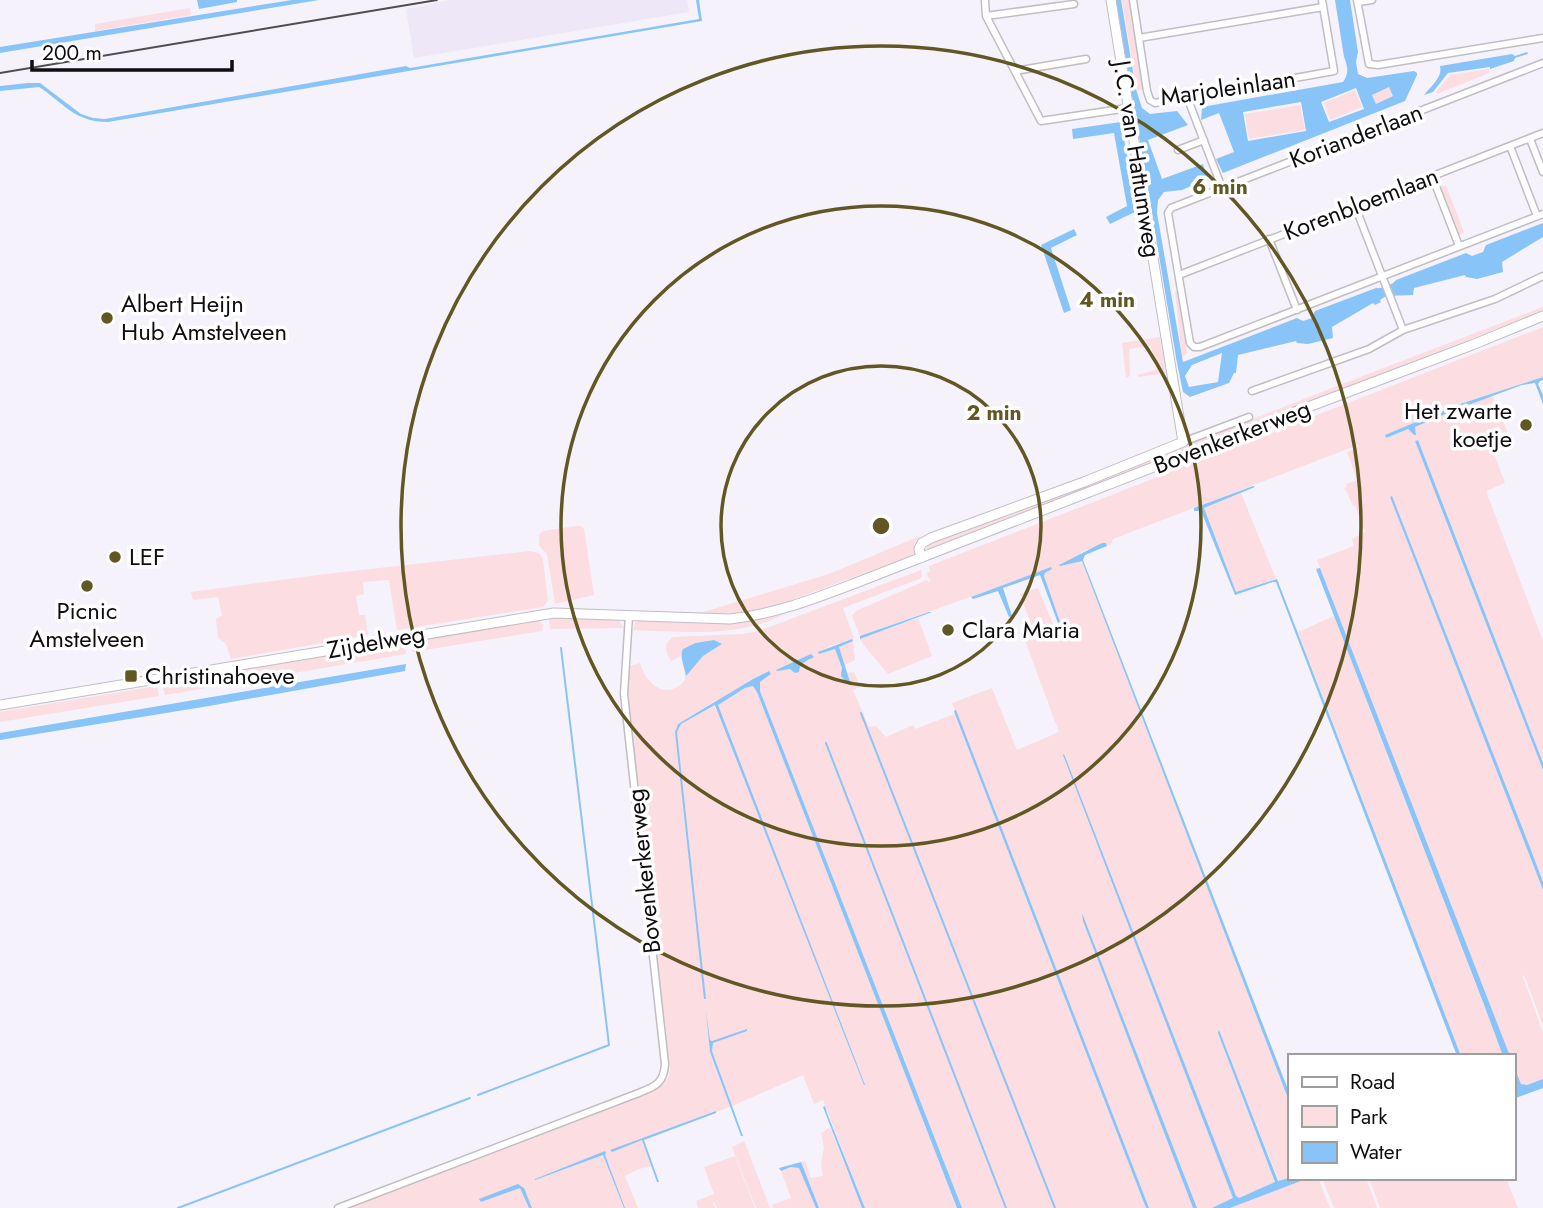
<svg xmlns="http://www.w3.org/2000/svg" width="1543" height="1208" font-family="Jost,sans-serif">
  <rect width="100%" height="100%" fill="#f6f2fb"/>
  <path fill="#eee7f7" d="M450,0h237l2,12 -275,46 -8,-49z"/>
  <path fill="#fbdde2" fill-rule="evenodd" d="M1122,0h8l15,89 -8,1z
    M190,8l1,7 -96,16v-7z
    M1489,69v4l-52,21 -1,-2 14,-17z
    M1389,87l4,9 -17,8 -4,-9z
    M1355,90l7,17 -32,13 -6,-17z
    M1300,105l5,25 -56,9 -4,-25z
    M1446,185l18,47 -5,4 -19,-48z
    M1175,291l2,1 10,62 -5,3z
    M1543,307v4l-614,239 -2,-1v-3l3,-4c205,-75 408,-158 613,-235z
    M1543,327v50l-89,29 -69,29 1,3 22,-9 5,6 3,-1 -1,-7 35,-15 5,8h2l-2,-10 37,-15 21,50 -20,6 12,32 -19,8 57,150v122l-125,-323 -3,1 128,329v112l-151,-385h-2l153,393v135l-19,-50 -1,2 20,56v46l-16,6 -6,-1 -8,-20v-8h-3l-193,-496 37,-14 -2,-7 13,-7 -10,-26h-2l-8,-18 2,-1 -1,-3 11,-4 -10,-28 11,-5v-2l-245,94 -2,5 -4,2 -1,-3 -25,9 -2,9h3l207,540v77l-10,3 -60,-150 -1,2 57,149 -36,16 -3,-1 -173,-443 171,445 -22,9h-15l-114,-291 110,291h-44l-197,-505 40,-15 25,62 42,-18 -35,-94 36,-14 -16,-48 1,-3 7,-4v-1l-192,68 -8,-20 4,-5 71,-31 2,2h2l-5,-9 4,-1 -1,-6z
    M1160,337l6,36 -27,4 -2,-2 19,-5 -5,-24 -22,3 1,27 -4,2 -4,-35z
    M1241,493l35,86 -40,13 -32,-84z
    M576,526h5l3,3 10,66 -39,9 -8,-50 -8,-8v-11l4,-4z
    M920,536l-6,8v9l-3,3 -136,50 -19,5 -20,2h-36l129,-39z
    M530,551l9,2 4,6 5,42 -5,6 -146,23 -8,-50 -26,2 1,12 -8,2 3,19h6l3,20 -137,24 -5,-15 -8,-6 -2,-19 6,-4 -4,-18 -25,3 -2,-8 135,-18z
    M921,570l1,7 -3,2 -76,29 11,30 -29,10 -5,6 15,-5 7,19 9,17 -4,-12 7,-1 6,15 -7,3 16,37 7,-1 10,11 27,-12 2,4 40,-15 191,494h-184l-202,-517v-9l11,-8 -2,-3 -16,8 -75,45 -3,8 31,267 -29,-267 4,-8 35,-19 149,380 -148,-381 28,-16 9,-2 3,6 200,516h-92l-42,-108 -9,4 -11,-29 -71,31 -20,-54 1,-9 34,-13 -34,11 -3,-1 -3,-28 3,40 20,55 -88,32 10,27 -13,3 -14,7 13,32h-13l-21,-54 1,-2 -70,28 68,-25 21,53h-92l-10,-23 -41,16 39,-14 9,21h-185l256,-96 59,-26 9,-8 2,-9 -38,-327 -5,-48 2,-28 11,-3c4,16 20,34 37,24 3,-2 7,-4 8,-8 1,-6 -3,-16 -4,-23l-10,5c-6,-10 -8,-16 2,-24l69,-3 17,-3zM714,640l8,4 -19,12 -17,18 -3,-25 12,-6z
    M1038,588l15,36 -19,8 -14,-38z
    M787,613c-47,25 -102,19 -154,17l2,-7 7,-4c33,3 68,7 101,4 15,-2 30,-6 44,-10z
    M565,616l53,3 6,9 -74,1 -1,-7 1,-5z
    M1334,616l149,386 20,54h-42l-163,-424z
    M918,618l14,38 -44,18 -25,-30 -3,-5z
    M539,620l4,5 -1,6 -130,21 -1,-9 5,-3z
    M853,641l2,19 -10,5 -6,-18z
    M399,642l6,5 1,7 -241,41 -2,-7 1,-4 126,-24z
    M157,686l2,10 -159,26v-10z
    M830,1127l32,81h-43l-18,-46 4,-1 6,17 12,-2 -2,-12 3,-17 -3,-14z
    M744,1141l1,2 25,65h-14l-24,-61z
    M735,1156l20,52h-38l-3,-6 -1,1 2,5h-17l-2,-7 18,-7 -10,-27z
    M791,1167l8,1 17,40h-43l-1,-3 19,-7 -10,-27z
    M1309,1178h9l12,30h-100z
    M1322,1178h44l11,30h-43z
    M1369,1178h137l12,30h-138z"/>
  <path fill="#88c4f7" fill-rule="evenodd" d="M197,0h40v2l-38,7z
    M292,0h27l-319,53v-6z
    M696,0h3l3,21 -594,101c-34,0 -44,-19 -69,-35l-39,4v-5l28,-3h12l41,31 12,4 12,1 301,-53 4,2 289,-49z
    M1116,0h5l15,89 6,19 8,6 27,-3 11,14 -40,15 14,39 41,-15 4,15 -25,11 -18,2 -6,8 -1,13 26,149 114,-44 6,3 9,-3 3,-7 61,-23c6,1 16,-3 20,-8l70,-27 6,3 11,-4 3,-7 57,-22v14l-41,25 1,10 -26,7 -11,-2 -1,-2 -51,13 -1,7 -27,1 -6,4 1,2 -6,3 -2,-2 -41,24 1,11 -25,6 -11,-1 -1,-2 -58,14 -2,18h-2l-5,10 -39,14 -7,-5 -6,-29zM1222,353l-4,29 -29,5 -4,-11 7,-11z
    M1335,0h15l8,52 -2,10 2,12 9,4 47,-7 3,2v2l-12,26 -182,72 -7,-14 18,-7 -15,-39 -18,7 1,-13 141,-25c6,-9 5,-15 1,-25zM1389,87l4,9 -17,8 -4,-9zM1356,88l8,21 -35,13 -8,-20zM1301,102l5,29 -58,10 -5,-29z
    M1527,52l1,2 -13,4 -1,3 -24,8v-2l-42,6 -15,19 -9,3c7,-9 19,-18 16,-29l72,-12 3,2z
    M1121,122l16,89 -27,13 -4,-7 21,-11 -13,-73 -41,6 -1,-10z
    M1074,229l3,6 -26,13 20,62 -7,3 -23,-68z
    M1543,377v3l-3,1 -2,3 5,11v9l-8,-21 -13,2 -67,25 2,9 -2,1 -5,-8 -35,15 1,8h-2l-6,-6 -22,9 -1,-3 69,-29z
    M1418,440l125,323v7l-128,-329z
    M1253,486l2,1 -51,21 32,84 41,-13 184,477h-4l-181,-474h-3l-38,13 -34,-84h-7v-3z
    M1392,496l139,354 12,32v8l-153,-393z
    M1102,543h4l1,3 -22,9 -2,5 206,532v9l-207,-540 -22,5 -1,-1c15,-7 28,-15 43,-22z
    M1051,567l1,2 -7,4 -1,3 16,46 -2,1 -18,-48 -37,13 9,28 -3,1 -11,-26 -25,8 -2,-2z
    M1320,568l190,488h-7l-20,-54 -167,-433z
    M929,612h3l-72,27v-3z
    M852,639l1,2 -14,6 12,38h-2l-8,-9 1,-8 -7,-19 -16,5 -1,-2z
    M714,640l8,4 -19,12 -17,20c-1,-9 -7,-19 -3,-27l12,-6z
    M811,654l3,3c-6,3 -15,6 -15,15l-4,1 -5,-4 -13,2 -1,-1z
    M406,664l-1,7 -196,35 -209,34v-7z
    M769,671l2,3 -11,8v9l202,517h-5l-200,-516 -4,-6 -8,2 -27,17 147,380h-1l-149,-380 -34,19 -4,8 29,267h-2l-29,-267 3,-8 75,-45z
    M956,710l193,498h-3l-191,-494 -1,-3z
    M1064,754l172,442 3,2 36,-16 -57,-149 1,-3 59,151 11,-3h20l-79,30h-18l21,-10 -170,-443z
    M1082,913l115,295h-4l-110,-287z
    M706,1011l4,29 2,1 35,-12v2l-34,12 -1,8 31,85h-2l-31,-84z
    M1513,1064l8,20 6,1 16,-6v9l-30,11z
    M825,1106l2,7 38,95h-3l-39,-101z
    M716,1111v2l-72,27 15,42h-2l-15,-42 -30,12 -2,-2z
    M605,1151l1,2 -1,2 20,53h-1l-21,-53 -68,25v-1z
    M801,1162l18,46h-3l-17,-40 -8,-1 -10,4 -2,-3z
    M518,1184l6,4 8,20h-3l-9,-20 -39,14 -2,-3z"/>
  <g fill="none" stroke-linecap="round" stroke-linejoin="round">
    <path stroke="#88c4f7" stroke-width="2" d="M861,713l194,495
      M826,743l180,465
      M478,1095l131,-50 -48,-397
      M178,1208l292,-110"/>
    <defs>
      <path id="street" d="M985,0l1,16 55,105 87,-13
        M1133,0l14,91 3,9 5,3 179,-32 -12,-71
        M1357,0l12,64 9,1 165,-27
        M1358,2l14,-2
        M986,16l88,-12
        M1139,38l184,-31
        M1543,63l-372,145 -3,5 22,130 4,4h6l343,-133
        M1015,71l71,-12
        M1187,97l35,91
        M1530,139l13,33
        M1510,146l27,70
        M1178,150l26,-10
        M1432,176l27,70
        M1355,206l48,124
        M1269,239l28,71
        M1179,275l364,-142
        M1252,391l117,-42 34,-19 92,-31 48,-23
        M1183,442l66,-25
        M338,1208l298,-114c17,-7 28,-9 29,-30l-41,-370 5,-79"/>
      <path id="secondary" d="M921,558l-2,-9 3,-6 9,-5 153,-56 99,-40 -72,-442
        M0,705l554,-92 176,6c45,-5 81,-19 123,-35l442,-172 177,-67 71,-29"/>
    </defs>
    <use href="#street" stroke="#c0bdc5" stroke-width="9"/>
    <use href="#secondary" stroke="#c0bdc5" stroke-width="11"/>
    <use href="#street" stroke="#fff" stroke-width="6"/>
    <use href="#secondary" stroke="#fff" stroke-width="9"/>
    <path stroke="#4f4d51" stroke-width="2" d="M0,73l437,-73"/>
  </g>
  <g fill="none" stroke="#615723" stroke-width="3.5">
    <circle cx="881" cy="526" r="160"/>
    <circle cx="881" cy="526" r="320"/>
    <circle cx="881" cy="526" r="480"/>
  </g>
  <g fill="#615723" stroke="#fff" stroke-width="2.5">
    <circle cx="107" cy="318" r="7"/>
    <circle cx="1526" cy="425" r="7"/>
    <circle cx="115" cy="557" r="7"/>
    <circle cx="87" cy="586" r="7"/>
    <circle cx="948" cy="630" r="7"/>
    <rect x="124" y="669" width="14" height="14" rx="3.5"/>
  </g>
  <g text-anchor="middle" stroke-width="7" stroke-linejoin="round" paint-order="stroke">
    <g font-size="24" fill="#0f0d10" stroke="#fff">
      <text transform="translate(1228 88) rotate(-8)" y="8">Marjoleinlaan</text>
      <text transform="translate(1356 136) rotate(-21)" y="8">Korianderlaan</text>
      <text transform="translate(1137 159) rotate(81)" y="8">J.C. van Hattumweg</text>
      <text transform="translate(1361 204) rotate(-21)" y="8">Korenbloemlaan</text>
      <text transform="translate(1232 437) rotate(-21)" y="8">Bovenkerkerweg</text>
      <text transform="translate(376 642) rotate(-10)" y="8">Zijdelweg</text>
      <text transform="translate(644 871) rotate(-96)" y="8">Bovenkerkerweg</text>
    </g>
    <g font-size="24" fill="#0f0d10" stroke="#fff" text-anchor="start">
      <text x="121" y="312">Albert Heijn<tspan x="121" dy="28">Hub Amstelveen</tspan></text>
      <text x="1512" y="419" text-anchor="end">Het zwarte<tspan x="1512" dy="28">koetje</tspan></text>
      <text x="129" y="565">LEF</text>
      <text x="87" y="619" text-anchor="middle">Picnic<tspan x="87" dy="28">Amstelveen</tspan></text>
      <text x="962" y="638">Clara Maria</text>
      <text x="145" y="684">Christinahoeve</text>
    </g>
  </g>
  <circle cx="881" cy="526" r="10" fill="#615723" stroke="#fff" stroke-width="3.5"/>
  <g font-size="21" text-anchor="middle" font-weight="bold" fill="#615723" stroke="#fff" stroke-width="7" stroke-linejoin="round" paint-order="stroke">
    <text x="1220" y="194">6 min</text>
    <text x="1107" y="307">4 min</text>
    <text x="994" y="420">2 min</text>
  </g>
  <rect x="1288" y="1054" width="228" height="126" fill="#ffffff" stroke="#9f9e9f" stroke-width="2"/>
  <rect x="1302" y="1077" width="35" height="10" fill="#ffffff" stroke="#9f9e9f" stroke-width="2"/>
  <text x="1350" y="1089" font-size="21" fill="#0f0d10">Road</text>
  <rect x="1302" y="1106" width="35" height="21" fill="#fbdde2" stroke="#9f9e9f" stroke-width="2"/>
  <text x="1350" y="1124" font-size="21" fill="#0f0d10">Park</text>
  <rect x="1302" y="1142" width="35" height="21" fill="#88c4f7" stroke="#9f9e9f" stroke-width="2"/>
  <text x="1350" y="1159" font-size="21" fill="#0f0d10">Water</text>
  <path d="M32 60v10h200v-10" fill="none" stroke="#0f0d10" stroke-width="3.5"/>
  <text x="42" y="60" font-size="21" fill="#0f0d10" stroke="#ffffff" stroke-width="5" paint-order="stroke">200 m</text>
</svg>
